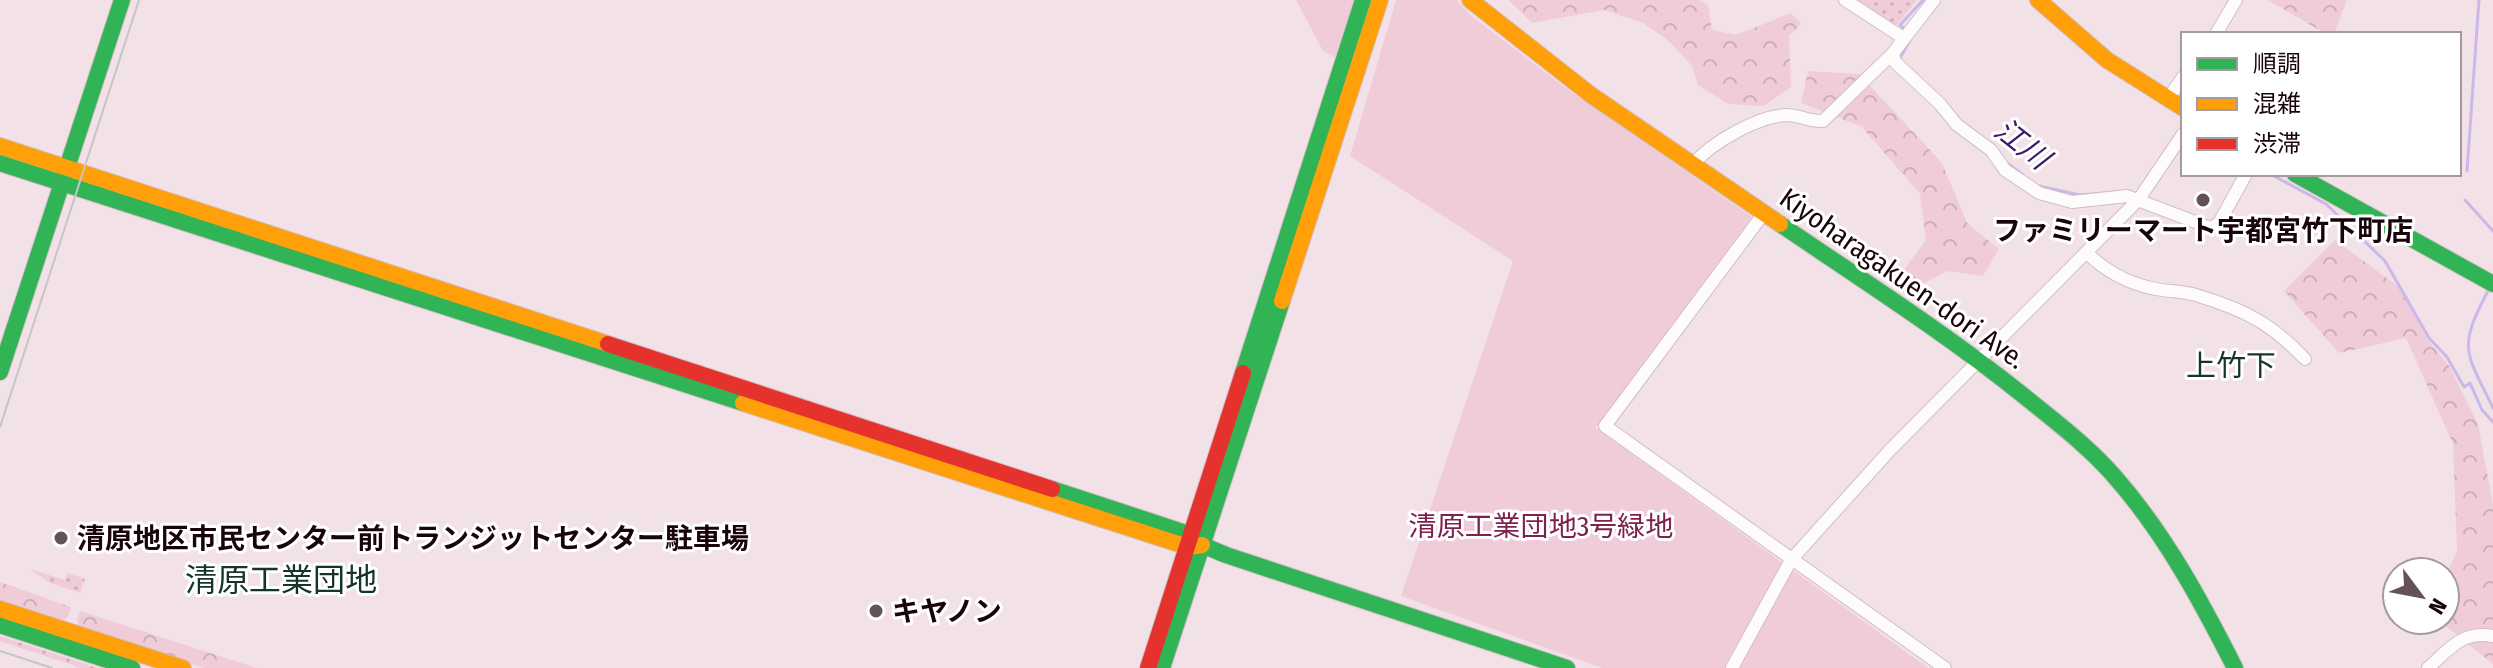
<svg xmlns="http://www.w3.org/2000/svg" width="2493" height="668" font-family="'Fira Sans Condensed','Noto Sans JP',sans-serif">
  <defs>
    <pattern id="grass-dots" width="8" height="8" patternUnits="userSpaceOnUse" patternTransform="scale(2)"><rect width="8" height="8" fill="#f0ccd8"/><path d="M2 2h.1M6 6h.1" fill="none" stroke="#cdaeb8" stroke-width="1.8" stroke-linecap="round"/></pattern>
    <pattern id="forest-crowns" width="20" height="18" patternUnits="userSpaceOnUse" patternTransform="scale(2)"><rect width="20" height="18" fill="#f0ccd8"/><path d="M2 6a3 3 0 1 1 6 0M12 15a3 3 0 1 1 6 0" fill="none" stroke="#cdaeb8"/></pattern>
  </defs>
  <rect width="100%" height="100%" fill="#f2e2e7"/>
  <path fill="url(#grass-dots)" d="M1852,0h65l-22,27z
    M30,569l35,11 3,-7 17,6 -5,14 -32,-11z
    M0,636l98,32h-17l-81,-27z"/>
  <path fill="url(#forest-crowns)" d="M1508,0h191l9,5 4,25 24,5 55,-22 10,11 -12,12 2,51 -27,19 -36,-2 -30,-19 -6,-19 -22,-24 -27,-19 -39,-13 -72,13z
    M2268,0h79l-13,34h-8z
    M1808,71l51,3 83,89 25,60 32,26 -16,27 -35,-5 -44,22 -11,-9 33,-44 -6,-46 -58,-67 -61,-24z
    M2335,240l64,47 29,53 22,27 28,57 15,81v159l-55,-44h7v-43l12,-26 -4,-107 -47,-106 -67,15 -55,-62z
    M0,582l71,25 -3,10 -8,5 -60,-20z
    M80,611l177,57h-53l-124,-40 -3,-7z"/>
  <path fill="#f0ccd8" d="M1296,0h58l-19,57 -12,-6z
    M1396,0h61l12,14 105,80 178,123 -156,211 332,240h-326l-201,-72 112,-335 -163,-105z"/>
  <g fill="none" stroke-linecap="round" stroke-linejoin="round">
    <path stroke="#cab8eb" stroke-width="3" d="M1907,31l-7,-6 23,-25
      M1900,58l13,-23
      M2007,163l16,12
      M2467,171l12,-171
      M2270,174l56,30 59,57 44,77 18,19 17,30 6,-4 12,27 11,12
      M2039,186l41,9 50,-4
      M2465,200l28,31
      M2488,291c-31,58 -22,61 5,117"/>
    <defs>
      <path id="street" d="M1845,0l57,37
        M1934,0l-41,53 2,9 45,42 17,21 34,25 14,20 34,23 33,9 55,-6 84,32 8,-5 27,-49
        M2216,34l20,-34
        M2168,99l15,-22
        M1693,164c20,-22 63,-47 93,-49 13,0 24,7 37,6l70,-68
        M1764,213l-159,213 340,242
        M2086,252c19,19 44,32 70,37 14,3 30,2 43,7 46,14 73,28 106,63
        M1732,668l59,-108 99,-110 249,-251 44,-65
        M2428,668c21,-19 35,-38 65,-32"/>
      <path id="fast" d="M0,163l743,240
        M2295,174l198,110
        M1780,224c82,56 167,110 244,172 32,26 64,50 91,81 50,57 86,124 120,191
        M0,372l122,-372
        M1243,373l120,-373
        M1052,489l140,46 10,10 24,10 341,113
        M0,625l132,43
        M1162,668l120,-367"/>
      <path id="slow" d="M1470,0l121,95 189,129
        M2038,0l69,60 76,48
        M0,146l608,198
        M1282,301l98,-301
        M743,403l445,144 14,-2
        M0,609l183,59"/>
      <path id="jam" d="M608,344l444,145
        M1148,668l95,-295"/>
    </defs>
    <use href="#street" stroke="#d2bec4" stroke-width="14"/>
    <use href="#fast" stroke="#d2bec4" stroke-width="18"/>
    <use href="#slow" stroke="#d2bec4" stroke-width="18"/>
    <use href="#jam" stroke="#d2bec4" stroke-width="18"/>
    <use href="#street" stroke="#fdfbfb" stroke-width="12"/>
    <use href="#fast" stroke="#30b455" stroke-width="16"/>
    <use href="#slow" stroke="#ff9f0a" stroke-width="16"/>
    <use href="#jam" stroke="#e5322d" stroke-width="16"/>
    <path stroke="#c8c3c4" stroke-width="2" d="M0,427l139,-427
      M0,651l52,17"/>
  </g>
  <g fill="#655259" stroke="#fff" stroke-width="3">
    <circle cx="2203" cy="200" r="8"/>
    <circle cx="61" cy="538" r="8"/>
    <circle cx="876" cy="611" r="8"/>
  </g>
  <g text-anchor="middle" stroke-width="6" stroke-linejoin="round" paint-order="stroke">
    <g font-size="28" font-weight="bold" fill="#19040c" stroke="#fff" text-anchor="start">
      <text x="2203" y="240" text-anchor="middle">ファミリーマート宇都宮竹下町店</text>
      <text x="77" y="548">清原地区市民センター前トランジットセンター駐車場</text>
      <text x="892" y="621">キヤノン</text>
    </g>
    <g font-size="28" fill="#19040c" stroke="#fff">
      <text transform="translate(1903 278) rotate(35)" y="10">Kiyoharagakuen-dori Ave.</text>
    </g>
    <g font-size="28" fill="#7e214d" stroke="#fff">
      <text x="1541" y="536">清原工業団地3号緑地</text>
    </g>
    <g font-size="30" font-style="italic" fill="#3c1b6d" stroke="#fff">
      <text transform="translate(2022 144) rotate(38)" y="10">江川</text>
    </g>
    <g font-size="30" fill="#14342c" stroke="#fff">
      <text x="2231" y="376">上竹下</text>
    </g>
    <g font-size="32" fill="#14342c" stroke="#fff">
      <text x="281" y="591">清原工業団地</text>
    </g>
  </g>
  <rect x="2181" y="32" width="280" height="144" fill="#ffffff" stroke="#a39b9e" stroke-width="2"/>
  <rect x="2197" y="58" width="40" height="12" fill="#30b455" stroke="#a39b9e" stroke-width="2"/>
  <text x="2253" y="72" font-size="24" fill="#19040c">順調</text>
  <rect x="2197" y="98" width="40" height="12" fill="#ff9f0a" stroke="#a39b9e" stroke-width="2"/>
  <text x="2253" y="112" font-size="24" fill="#19040c">混雑</text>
  <rect x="2197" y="138" width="40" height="12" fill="#e5322d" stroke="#a39b9e" stroke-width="2"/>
  <text x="2253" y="152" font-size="24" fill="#19040c">渋滞</text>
  <g transform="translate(2421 596) rotate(122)"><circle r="38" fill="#ffffff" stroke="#a39b9e" stroke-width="2"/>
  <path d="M0-6L14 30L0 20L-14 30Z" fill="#655259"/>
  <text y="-12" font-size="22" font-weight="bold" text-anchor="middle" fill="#19040c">N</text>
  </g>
</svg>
